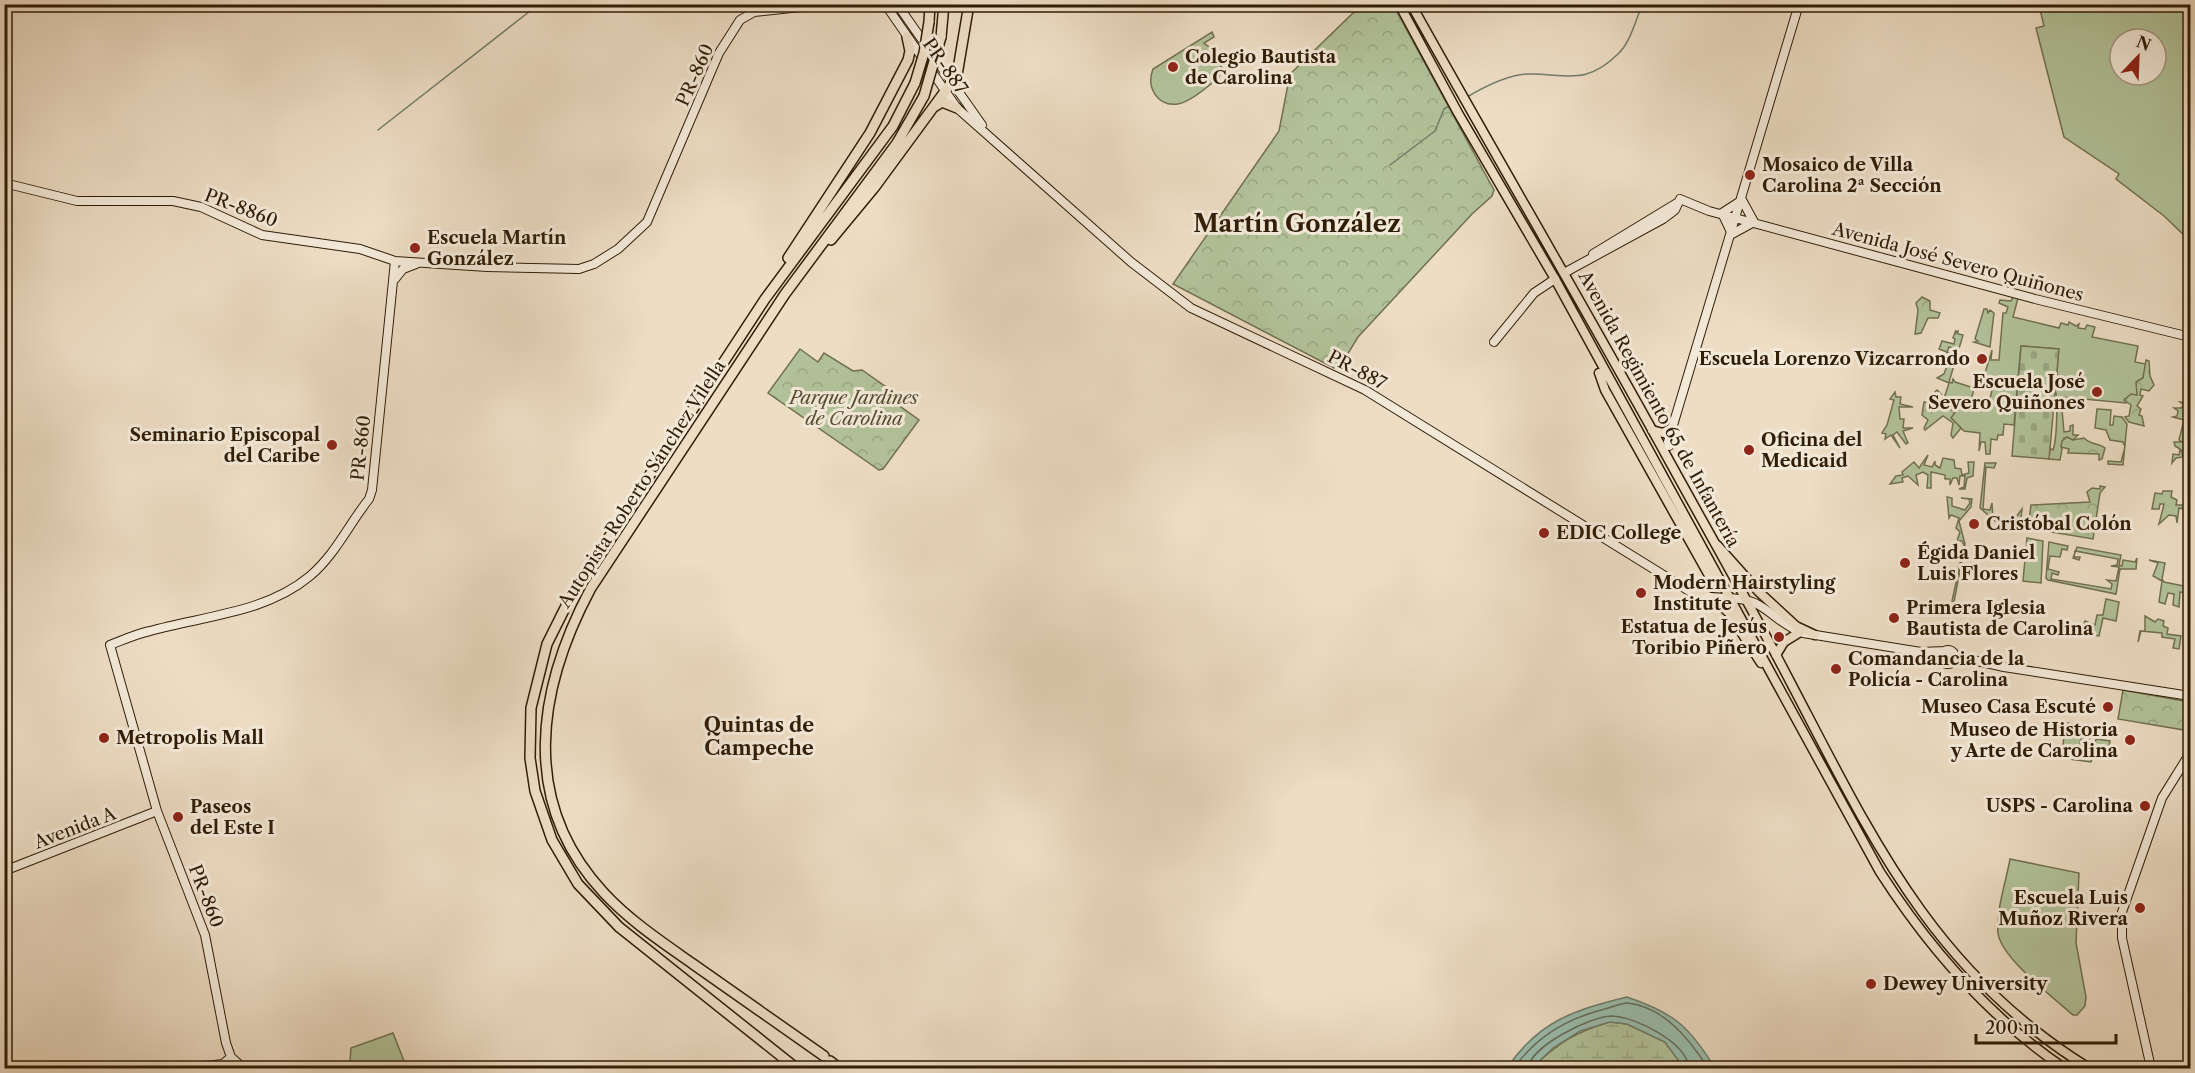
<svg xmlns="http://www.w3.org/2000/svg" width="2195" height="1073" font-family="'Libre Caslon Text',serif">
  <defs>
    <pattern id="forest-crowns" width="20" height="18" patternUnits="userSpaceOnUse" patternTransform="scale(1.5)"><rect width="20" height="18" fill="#b2c299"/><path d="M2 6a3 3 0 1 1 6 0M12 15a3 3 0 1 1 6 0" fill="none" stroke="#99a682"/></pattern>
    <pattern id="wetland-marsh" width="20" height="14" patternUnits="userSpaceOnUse" patternTransform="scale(1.5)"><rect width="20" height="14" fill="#b2c299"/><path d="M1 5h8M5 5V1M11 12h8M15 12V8" fill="none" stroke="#99a682"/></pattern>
    <pattern id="cemetery-stones" width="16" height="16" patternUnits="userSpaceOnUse" patternTransform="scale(1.5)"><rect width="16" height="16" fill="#b2c299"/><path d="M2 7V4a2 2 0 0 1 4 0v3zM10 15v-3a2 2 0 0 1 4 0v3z" fill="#99a682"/></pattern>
  </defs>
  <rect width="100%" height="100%" fill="#edddc4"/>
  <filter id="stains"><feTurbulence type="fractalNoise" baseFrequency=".00333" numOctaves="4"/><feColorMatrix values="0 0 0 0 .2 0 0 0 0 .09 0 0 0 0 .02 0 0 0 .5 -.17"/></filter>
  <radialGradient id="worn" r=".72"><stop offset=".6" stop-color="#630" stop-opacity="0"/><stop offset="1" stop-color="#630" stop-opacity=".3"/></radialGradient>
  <path fill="#b2c299" stroke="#71704f" stroke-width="1.5" fill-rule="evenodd" d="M2039,5h151v236l-26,-25 -48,-37 3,-5 -55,-37 -28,-109 8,-2zM2120,39h36v36h-36z
    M1212,32l2,5 -10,6 10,8 8,12 -3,14c-9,8 -28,25 -41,27 -21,3 -32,-17 -25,-35z
    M2013,297l5,1 -5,19 46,11 2,-5 7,2 1,-3 7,4 3,-2 -1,4 7,1 2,-4 8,2 -3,10 46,9 -3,16 11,2 -3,14 -5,3v13l-13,5 1,4 -64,-6 -1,7 6,4 -5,2 2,22 6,-1v-5l3,-1v10h5l-5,5 -9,-2 -4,22 -11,-1 1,-11 3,2c4,-10 5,-53 2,-60l5,-9 -3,-8 1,-24 -37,-3 -7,79 -10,-1 -1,11h-5l-1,5 -6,-1 -1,15h-4l-1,-12h-4l-2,9 1,-18 -16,-2 -23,-23 8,-25 -12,-5 7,-4 4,-11 -5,-6 2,1 2,-6 9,3 2,-5 -9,-3 -2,5 -8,-3 3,-8 12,3 1,-5 -2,-1 3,-8 -1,4 3,-3v3l5,1 -14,47 3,1 1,-4 2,3 19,6 -4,18 17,5 5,-21 -11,-4 11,-36 -1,10h8l4,-47h3l2,-6 -9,-4 1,-3 11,1z
    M1984,309h3l1,4 2,-3 4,3 -4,34 -16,-5 4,-1 -3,-2z
    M1895,392l1,5h5l-1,7 13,3h-14l1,12h4l-1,9h10l-10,3 5,12 -2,1 -9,-12 -4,3 7,13 -9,-13 -6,4 1,-5 -4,-1 5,-8 7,-25 -4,-1z
    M2180,402l10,1 -4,10 4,3 -3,13 3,1v22l-9,-2 2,7 -7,1 -4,5 1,-9 6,1 1,-6 -5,-3 -1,-4h8l-3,-2 5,-20 -11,-3 4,-1 1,-5 -4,-3h7l3,-3z
    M2097,409l14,1 -1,15h3l1,-9 8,1 5,7 -4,41 -15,-1v-3l13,1 4,-15 -2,-5 -13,-2 -4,-10 -11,-2z
    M1928,455l-4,10 8,2 3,-6v4l5,3 3,-10 11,2 1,8 6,1 1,6 7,-2 -1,-11h6l-1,14 -6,2 -2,11h-6l5,-2 1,-11h-5l-1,9 -2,-7h-4l-3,7v-6h-5v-4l-14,-3v16h-4l1,-13 -5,-3 -7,3 2,10 -10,-9 -6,2 1,4 -13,2 6,-8 7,-1 -1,-3 12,-10 5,6z
    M1985,463h11l-2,5 -8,-1 -3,42 7,1 2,-7 1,16 20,2 9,-12 -2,16 -25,-4 -15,-13z
    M2163,491h9l-1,6 6,3 -1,5h8v4l-5,-1 -2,15 -1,-7 -7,-1 -10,9 5,-20h-4l-1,5h-7l3,-16 7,1z
    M1947,497l5,1v8l13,4 5,-7 -1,-4 -8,-1 11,1 -1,8 -12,14 6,23 -11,58 -2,-1 12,-56 -2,-4h-5l3,-9 -4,-4 3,-10 -8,-3 -2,3z
    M2027,538l16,3 -2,42 -18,-2z
    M2049,542l19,4 -1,4 -5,-1 -2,8 -10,-1 -2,13 11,3 -1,3 -6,-2 -1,6 60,10 1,-5 -5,-4 9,1 3,-14 -8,-1 6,-1 1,-6 -43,-8 -1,6h6l-1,3 -6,-2 4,-11 44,8 -2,10 3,1 1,-6 12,2 2,-4 -1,11h-16l-4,25 -68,-14 -2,-2z
    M2149,560l16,3 -3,16 2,3 25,5 -1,6 -8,-1 -1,15 -6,-2 1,-11 -6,-1 -3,11 -6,-2 3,-21 -9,-5 5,-13z
    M2106,599l13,3 -3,19 -13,-3 -4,18 -6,-1 1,-8 -4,-1 -3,8 2,-9 -5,-1 1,-3 10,4 2,-10h6z
    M2145,616l10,6 3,-3 6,2 -1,5 5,2 -1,6 14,2 -2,13 -6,-1 2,-9 -13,-2v-4l-21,-2 -3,11 2,-11h5z
    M2064,735l17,3 7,7v-2l7,1 1,-5 14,2 -3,17 -13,-1v-3l-3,8 -29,-4z
    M2010,859l69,14 -3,70 10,54 -1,9 -8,9h-4c-19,-17 -72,-57 -75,-82 -2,-23 8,-51 12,-74z
    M393,1033l11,28 -9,7h-42l-3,-6 1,-14z"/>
  <path fill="url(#forest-crowns)" stroke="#71704f" stroke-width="1.5" d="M1377,5h16l101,185 -2,6 -20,18 -114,123 -17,28 -7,3 -161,-84 106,-153 11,-57 63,-61z
    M1922,297l8,4v9l10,3 -2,5h-10l-7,15 -6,1 3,-24 -2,-7z
    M800,349l18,13 6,-9 29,18 9,-1 27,19 1,10 29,21 -36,49 -4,1 -111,-77z
    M2146,360l3,1 1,15 4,9 -5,6 -8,-2 -1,6 3,1 -6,10 4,3 -2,6 3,1 2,10 -15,-4 -4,-5 4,-1 2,-11 -7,-5 7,-6 6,1 -1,-13 7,-4z
    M1937,390l4,4h-3l-1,4 10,3 -9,6 18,4 -5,7 10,10 -8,10 -2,-3 2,-12 -10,-7 -18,14 -1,-2 4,-8 -6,-5 2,-13 11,3 -1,-12z
    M2067,437l6,3 11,-2c8,8 14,4 21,10l-3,11 -3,1v-6l-31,-1 1,-4 -8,-2 1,-6z
    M2100,486l5,1 -5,6 -7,46 -65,-11 3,-23 59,-3 -3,-10 5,-4 8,1z
    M2123,690l66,12 1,29 -72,-12z
    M2067,723l25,4 -4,18 -8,-1 1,-6 -16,-2z"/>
  <path fill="url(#wetland-marsh)" stroke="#71704f" stroke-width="1.5" d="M1610,1022l17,2 38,18 19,26h-152c26,-25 43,-36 78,-46z"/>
  <path fill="url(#cemetery-stones)" stroke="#71704f" stroke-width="1.5" d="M2021,346l38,3 -10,110 -37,-3z"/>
  <path fill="#9abdae" stroke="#707d6a" stroke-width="1.5" d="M1627,997c47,16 62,29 88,71h-31l-19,-26 -38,-18 -17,-2 -30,9 -27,17 -21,20h-25c32,-47 67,-58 120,-71z"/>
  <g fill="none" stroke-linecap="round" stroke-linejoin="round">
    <path stroke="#656d5a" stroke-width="1.5" d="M1514,1068c22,-31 54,-50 91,-59 7,-2 16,-6 23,-6 36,4 62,37 80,65
      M1528,1068c3,-22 63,-52 84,-52 24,1 74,26 77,52"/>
    <path stroke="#707d6a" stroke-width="1.5" d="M1467,97c17,-10 40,-22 60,-23 39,-1 57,13 91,-20 13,-12 17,-34 25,-50
      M378,130l161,-126
      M1390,165l45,-34 9,-22 5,-3"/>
    <defs>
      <path id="secondary" d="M885,4l72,104 174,154 60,46 174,82 329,204c19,6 43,1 61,9 18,9 29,24 48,30l118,19 23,-1
        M897,4l85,121
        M4,183l73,18h96l28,6 61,28 98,14 35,12 92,6 92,2 15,-5 24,-15 29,-27 72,-169 21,-33 14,-8 74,-8
        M1742,200l12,22 -22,12 -10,-21z
        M1593,254l84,-51
        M1564,273l99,-54 12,-9 5,-11 29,12 326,88 155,38
        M395,279l8,-10 13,-5
        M1494,342l40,-49 21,-14
        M1669,446l-1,-4 131,-438
        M1941 657a7 7 0 1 1 14 0a7 7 0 1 1-14 0Z
        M1955,656l49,11 186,29
        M4,871l153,-60
        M186,1068l37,-4 8,-7
        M243,1068l-12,-11 -5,-14 -21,-108 -48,-124 -47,-166c13,-5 26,-11 40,-14 53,-15 116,-18 160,-55 25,-21 39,-52 59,-77l3,-9 23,-229
        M2151,1068l-29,-130v-26l40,-114 28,-45"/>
      <path id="primary" d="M1399,4l59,109 97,166 325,593c49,76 110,146 184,196
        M1411,4c84,151 172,300 255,451 39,71 79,141 117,213 84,159 145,301 306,400
        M1599,373l6,17 106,189 -3,10 -14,5
        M1652,430l11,3 9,-5
        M1717,545l42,47 37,34 19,9
        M1714,599l15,14 32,50
        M1776,655l8,-13 16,-10"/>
      <path id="highway" d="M929,22l1,-18
        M941,37l3,-33
        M934,107l8,-5 15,6
        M831,240l43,-52 83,-113 12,-71
        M788,258l82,-125 38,-73 2,-9 -3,-14
        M824,1056c-44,-31 -87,-61 -131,-92 -31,-22 -63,-43 -89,-71 -85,-91 -67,-204 -13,-305l194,-294 112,-151 27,-47
        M830,1061l9,7
        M796,1068l-177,-141 -41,-43 -26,-44 -17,-49 -5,-33 1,-50 16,-64 26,-52 192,-293 128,-173 22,-43"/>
    </defs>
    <use href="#secondary" stroke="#301d05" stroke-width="10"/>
    <use href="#primary" stroke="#301d05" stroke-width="11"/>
    <use href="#highway" stroke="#301d05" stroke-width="12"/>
    <use href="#secondary" stroke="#f3e9d9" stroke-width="8"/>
    <use href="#primary" stroke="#edddc4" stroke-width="8"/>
    <use href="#highway" stroke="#edddc4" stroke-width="9"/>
    <defs>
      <path id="highway-bridge" d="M915,83l9,-30 5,-31
        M924,96l17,-59"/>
    </defs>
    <use href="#highway-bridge" stroke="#301d05" stroke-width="12" stroke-linecap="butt"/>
    <use href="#highway-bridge" stroke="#edddc4" stroke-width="9"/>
  </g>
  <g fill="#8f2418" stroke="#f3e9d9" stroke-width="2">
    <circle cx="1173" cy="67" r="6"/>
    <circle cx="1750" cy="175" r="6"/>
    <circle cx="415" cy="248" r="6"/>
    <circle cx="1982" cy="359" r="6"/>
    <circle cx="2097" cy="392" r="6"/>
    <circle cx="332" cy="445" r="6"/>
    <circle cx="1749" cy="450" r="6"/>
    <circle cx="1974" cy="524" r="6"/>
    <circle cx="1544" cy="533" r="6"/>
    <circle cx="1905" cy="563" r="6"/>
    <circle cx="1641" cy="593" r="6"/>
    <circle cx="1894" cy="618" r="6"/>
    <circle cx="1779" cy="637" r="6"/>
    <circle cx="1836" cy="669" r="6"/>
    <circle cx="2108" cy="707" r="6"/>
    <circle cx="104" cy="738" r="6"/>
    <circle cx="2130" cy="740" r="6"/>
    <circle cx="2145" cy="806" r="6"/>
    <circle cx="178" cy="817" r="6"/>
    <circle cx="2140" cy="908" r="6"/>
    <circle cx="1871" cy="984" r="6"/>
  </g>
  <g text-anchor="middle" stroke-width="6" stroke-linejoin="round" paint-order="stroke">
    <g font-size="18" font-weight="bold" fill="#301d05" stroke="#f3e9d9" text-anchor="start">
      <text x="1185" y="63">Colegio Bautista<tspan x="1185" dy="21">de Carolina</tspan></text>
      <text x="1762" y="171">Mosaico de Villa<tspan x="1762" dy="21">Carolina 2ª Sección</tspan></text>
      <text x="427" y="244">Escuela Martín<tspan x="427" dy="21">González</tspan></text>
      <text x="1970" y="365" text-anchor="end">Escuela Lorenzo Vizcarrondo</text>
      <text x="2085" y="388" text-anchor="end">Escuela José<tspan x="2085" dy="21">Severo Quiñones</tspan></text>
      <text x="320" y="441" text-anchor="end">Seminario Episcopal<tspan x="320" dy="21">del Caribe</tspan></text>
      <text x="1761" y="446">Oficina del<tspan x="1761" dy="21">Medicaid</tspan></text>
      <text x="1986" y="530">Cristóbal Colón</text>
      <text x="1556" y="539">EDIC College</text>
      <text x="1917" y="559">Égida Daniel<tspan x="1917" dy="21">Luis Flores</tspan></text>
      <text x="1653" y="589">Modern Hairstyling<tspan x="1653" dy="21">Institute</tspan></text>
      <text x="1906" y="614">Primera Iglesia<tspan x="1906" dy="21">Bautista de Carolina</tspan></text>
      <text x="1767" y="633" text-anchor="end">Estatua de Jesús<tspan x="1767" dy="21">Toribio Piñero</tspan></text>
      <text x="1848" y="665">Comandancia de la<tspan x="1848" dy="21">Policía - Carolina</tspan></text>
      <text x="2096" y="713" text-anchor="end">Museo Casa Escuté</text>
      <text x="2118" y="736" text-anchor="end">Museo de Historia<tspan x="2118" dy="21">y Arte de Carolina</tspan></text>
      <text x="116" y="744">Metropolis Mall</text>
      <text x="2133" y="812" text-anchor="end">USPS - Carolina</text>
      <text x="190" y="813">Paseos<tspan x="190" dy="21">del Este I</tspan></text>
      <text x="2128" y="904" text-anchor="end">Escuela Luis<tspan x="2128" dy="21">Muñoz Rivera</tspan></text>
      <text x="1883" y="990">Dewey University</text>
    </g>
    <g font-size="18" fill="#301d05" stroke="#f3e9d9">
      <text transform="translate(945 66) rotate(55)" y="6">PR-887</text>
      <text transform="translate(695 75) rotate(-66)" y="6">PR-860</text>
      <text transform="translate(241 208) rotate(21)" y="6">PR-8860</text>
      <text transform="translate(1958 262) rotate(15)" y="6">Avenida José Severo Quiñones</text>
      <text transform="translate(1357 370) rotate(28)" y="6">PR-887</text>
      <text transform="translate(1659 409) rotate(61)" y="6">Avenida Regimiento 65 de Infantería</text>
      <text transform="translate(361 448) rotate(-84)" y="6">PR-860</text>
      <text transform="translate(642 484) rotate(-57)" y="6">Autopista Roberto Sánchez Vilella</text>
      <text transform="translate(75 828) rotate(-21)" y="6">Avenida A</text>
      <text transform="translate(206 896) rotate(69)" y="6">PR-860</text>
    </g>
    <g font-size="18" font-style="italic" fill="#574f31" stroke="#f3e9d9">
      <text x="854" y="404">Parque Jardines<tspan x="854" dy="21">de Carolina</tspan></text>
    </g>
    <g font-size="20" font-weight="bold" fill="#301d05" stroke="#f3e9d9">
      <text x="759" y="732">Quintas de<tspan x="759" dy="23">Campeche</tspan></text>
    </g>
    <g font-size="24" font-weight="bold" fill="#301d05" stroke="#f3e9d9">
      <text x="1297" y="232">Martín González</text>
    </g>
  </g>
  <rect width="2195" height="1073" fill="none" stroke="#edddc4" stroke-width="24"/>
  <rect x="6" y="6" width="2183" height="1061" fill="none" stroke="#301d05" stroke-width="3"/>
  <rect x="12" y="12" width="2171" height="1049" fill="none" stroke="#301d05" stroke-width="1.5"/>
  <g transform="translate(2138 57) rotate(23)"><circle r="28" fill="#f3e9d9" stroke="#a59784" stroke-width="1.5"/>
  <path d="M0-4.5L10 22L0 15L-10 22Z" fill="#8f2418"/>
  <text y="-9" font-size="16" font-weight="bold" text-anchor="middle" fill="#301d05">N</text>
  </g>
  <path d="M1976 1034v9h140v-9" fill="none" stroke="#301d05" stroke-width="3"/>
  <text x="1985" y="1034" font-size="18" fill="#301d05" stroke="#f3e9d9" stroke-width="4.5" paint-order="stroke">200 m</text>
  <rect width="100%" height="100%" filter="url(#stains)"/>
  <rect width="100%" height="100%" fill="url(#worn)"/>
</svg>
